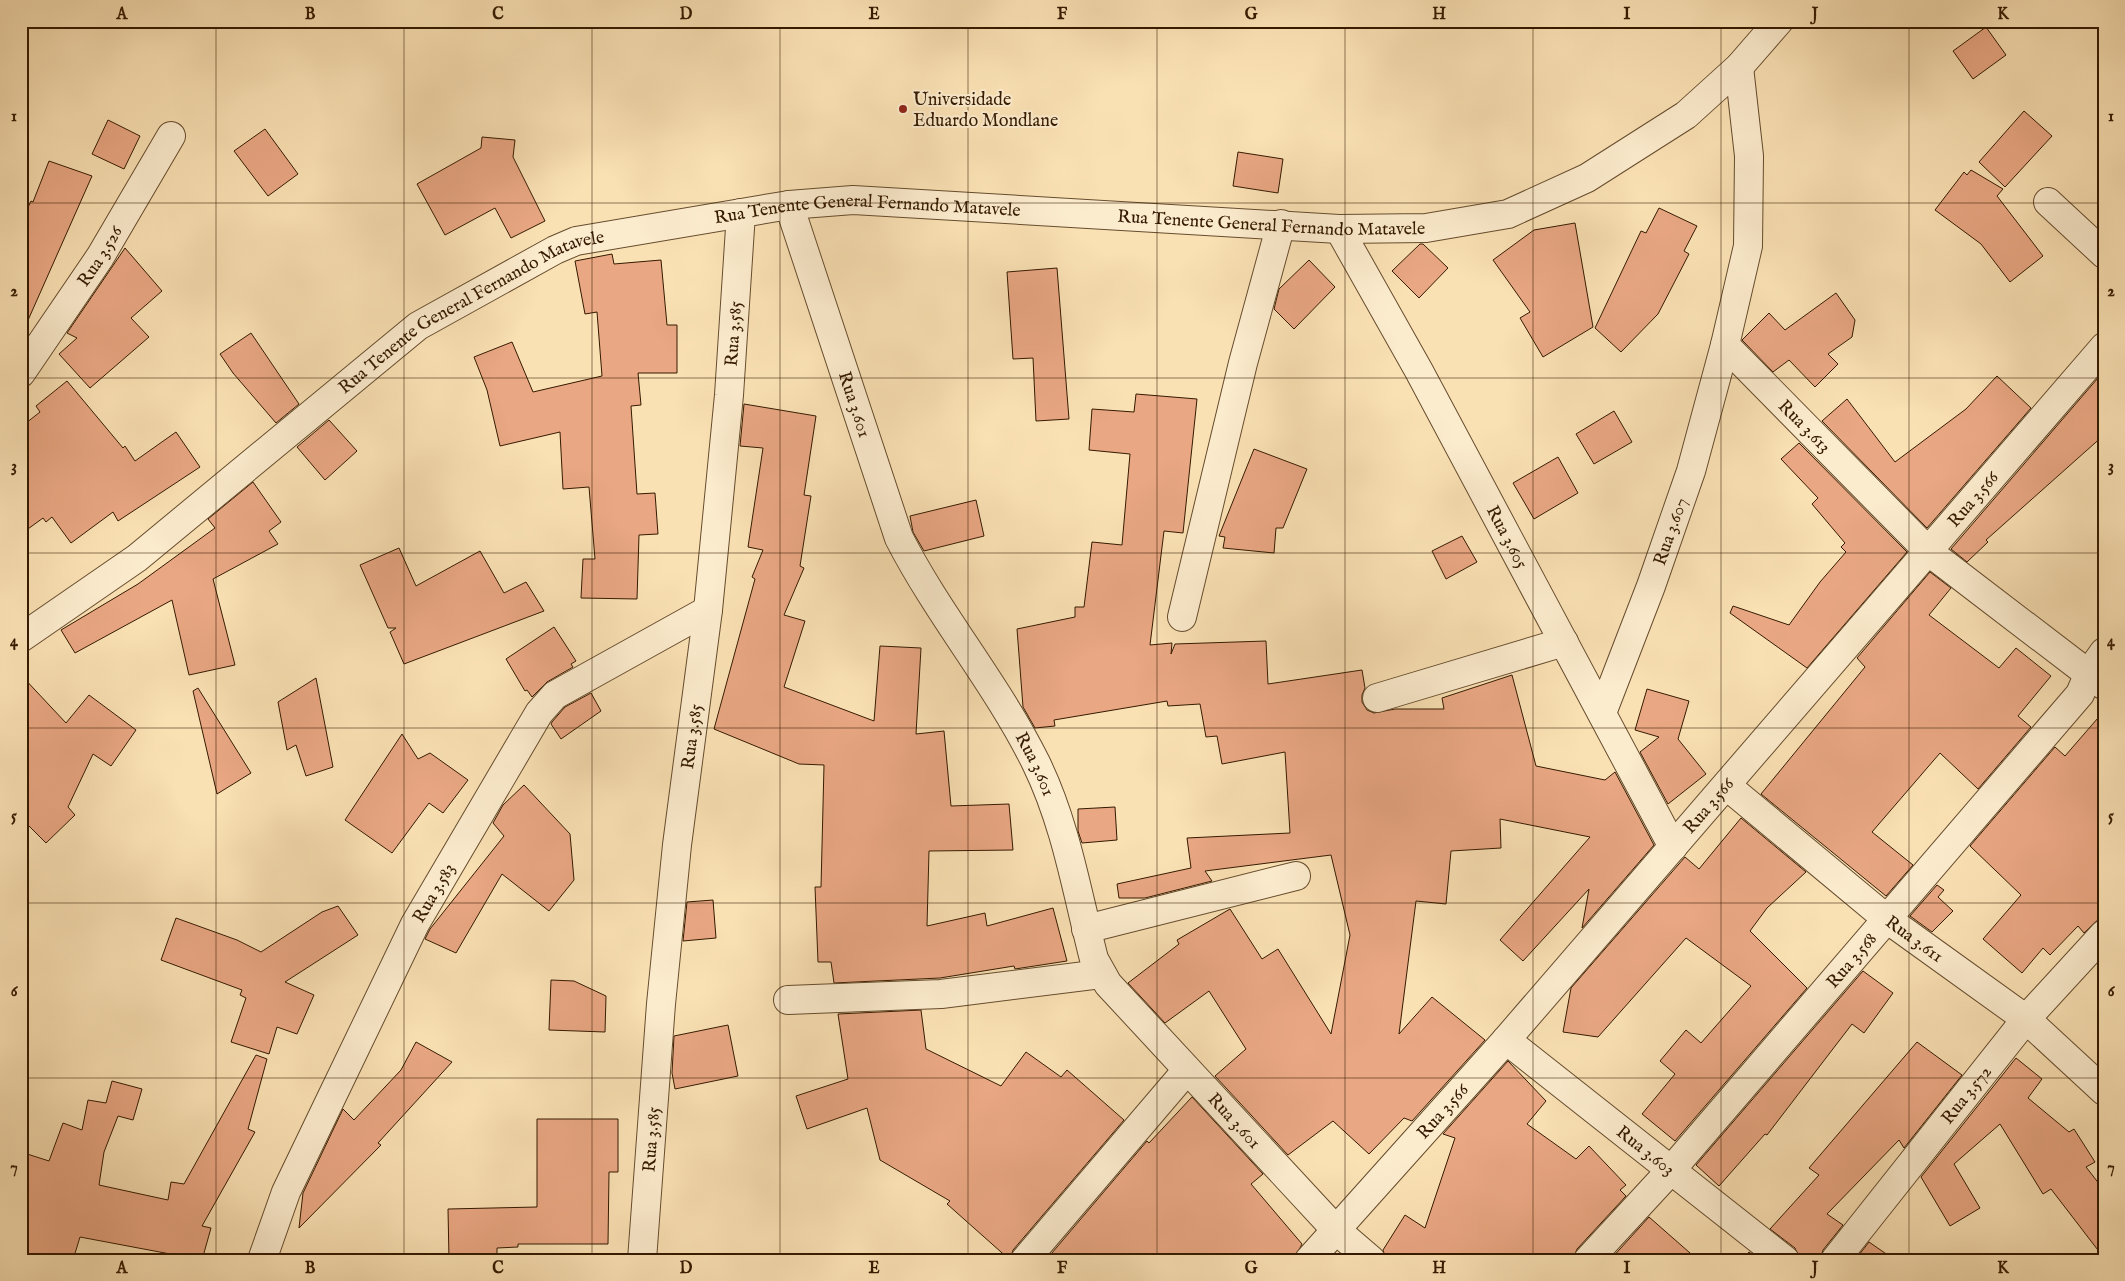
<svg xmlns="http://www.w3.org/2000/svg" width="2125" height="1281" font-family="'IM FELL English',serif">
  <rect width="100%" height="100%" fill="#fae1b4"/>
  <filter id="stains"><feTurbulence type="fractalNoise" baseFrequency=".004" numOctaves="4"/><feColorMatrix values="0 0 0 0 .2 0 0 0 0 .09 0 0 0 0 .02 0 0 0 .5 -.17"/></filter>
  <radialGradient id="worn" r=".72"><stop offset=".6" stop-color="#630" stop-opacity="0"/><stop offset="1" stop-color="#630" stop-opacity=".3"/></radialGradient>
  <path fill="#e9a783" stroke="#351a00" d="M1986,27l20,28 -33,24 -20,-28z
    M2024,111l28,25 -47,51 -26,-25z
    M108,120l32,16 -16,33 -32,-15z
    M265,129l33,45 -30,22 -34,-45z
    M482,137l33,3 -2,17 32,64 -34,17 -16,-30 -50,27 -28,-51 64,-36z
    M1238,152l45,7 -5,34 -45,-7z
    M49,161l43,15 -71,160v-114l10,-21 2,1z
    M1971,170l32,19 -6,7 46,60 -33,26 -29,-38 -46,-34 29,-38 3,3z
    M1659,208l38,18 -13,25 5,3 -31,60 -37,38 -26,-24 46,-97 5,2z
    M1575,223l18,104 -50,30 -23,-39 10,-6 -37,-52 41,-30z
    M1420,244h3l25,24 -29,30 -27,-27z
    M125,248l37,43 -31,27 18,19 -59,51 -31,-34 18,-16 -10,-5z
    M612,254l2,10 47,-4 6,65h10v48h-39l3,32 -10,1 6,88 18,-1 3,41 -19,1 -2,64 -56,-1 2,-39h12l-6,-72 -26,2 -3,-57 -60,14 -13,-56 -13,-33 38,-15 21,50 69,-16 -5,-64 -12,2 -10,-53z
    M1309,260l26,27 -41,42 -20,-20 5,-20z
    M1057,268l12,151 -33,2 -3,-63 -20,1 -6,-87z
    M1836,293l19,27 -3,17 -24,17 10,10 -23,23 -26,-27 -16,12 -31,-32 27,-27 16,17z
    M251,333l48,71 -23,19 -43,-50 -13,-19z
    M2104,371v64l-118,105 2,2 -21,20 -16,-13z
    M1997,376l34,32 -104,120 -105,-107 25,-22 48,63 71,-53z
    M67,381l56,67 2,-2 10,15 41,-29 24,35 -82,54 -5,-9 -42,31 -19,-26 -6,5 -3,-4 -22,16v-107l19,-15 -4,-6z
    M1136,394l61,5 -14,134 -19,-2 -14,114 22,-2 -1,11 4,-10 91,-3 2,43 94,-14 3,18 -3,7v7l5,8 7,3 21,-4h49l-2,-11 70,-23 24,91 69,14 10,-8 39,73 -72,83 7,-39 -66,72 -23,-21 90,-103 -90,-18 1,29 -50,3 -5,53 -30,-3 -17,133 33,-37 53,43 -73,81 -8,-3 -35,36 -36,-33 -45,34 -73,-79 31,-27 -37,-58 -44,32 -37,-40 51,-39 -2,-4 53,-31 32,50 16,-10 53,85 19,-99 -19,-80 -126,16 7,10 -67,17h-26l-2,-14 74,-16 -4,-30 103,-5 -5,-81 -63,12 -5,-28 -11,1 -6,-33 -32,2 -1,-5 -113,19 1,6 -20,2 -12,-21 -6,-78 58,-12v-10h9l8,-65 30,3 8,-91 -41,-4 3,-41 42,3z
    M744,404l72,12 -12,79 7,1 -11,70 4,2 -20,47 21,6 -21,66 90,34 6,-75 41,2 -5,86 28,-3 7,75 58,-2 4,46 -84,1 -2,75 58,-13 2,13 66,-18 14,53 -52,8 -1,-3 -74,12 -106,5 -3,-21h-13l-3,-75h6l3,-122 -25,-1 -85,-35 41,-150 -3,-2 11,-27 -15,-3 15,-99 -23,-2z
    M1614,411l18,31 -38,22 -18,-30z
    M329,420l28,31 -32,29 -28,-33z
    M1799,443l108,109 -100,116 -77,-55 3,-7 56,19 31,-43 26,-30 -5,-5 4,-4 -33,-39 6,-6 -37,-39z
    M1254,449l53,20 -24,59h-7l-2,25 -51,-5 2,-11 -6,-1z
    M1558,457l20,36 -44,26 -21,-36z
    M253,482l28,40 -12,9 9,13 -65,35 22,86 -46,10 -17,-75 -97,53 -14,-23 77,-46 77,-56 -7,-9z
    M976,500l8,36 -60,15 -11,-19 -3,-16z
    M1462,536l15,26 -31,17 -14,-28z
    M399,548l17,38 64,-35 24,42 22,-11 18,29 -140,53 -14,-32 6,-4h-8l-28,-63z
    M1930,572l21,16 -22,27 70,53 17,-20 35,28 -33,40 13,11 -53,62 -38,-36 -68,79 41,33 -27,31 -125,-102 104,-127 -8,-9z
    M554,627l22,34 -5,3 2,3 -26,15 -15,15 -5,-7 -2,1 -19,-32z
    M21,675l45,48 23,-28 47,35 -25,36 -18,-12 -25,53 7,8 -29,28 -25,-25z
    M316,678l17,89 -27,9 -10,-31 -9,5 -9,-48z
    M198,688l53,85 -34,21 -24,-103z
    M1647,689l42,12 -11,38 28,35 -38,30 -28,-52 19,-15 -24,-7z
    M591,693l10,18 -40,28 -10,-15 1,-2 13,-15z
    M2104,711v203l-20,19 -6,-7 -28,29 -7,-7 -21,25 -39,-34 38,-44 -51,-49 85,-99 10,9z
    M402,734l16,25 12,-6 38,27 -25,33 -14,-10 -37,50 -47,-33z
    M524,785l46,49 4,46 -25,31 -47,-37 -46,79 -31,-14 5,-10 74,-93 -11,-13 10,-18z
    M1115,807l2,33 -35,3 -4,-12v-22z
    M1741,818l65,54 -39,36 -17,23 57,57 -132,153 -33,-27 33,-40 -15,-13 26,-31 15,13 50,-57 -65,-48 -88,99 -35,-5 8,-44 114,-131 14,12z
    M1937,885l7,5 -6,7 15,14 -21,21 -22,-16z
    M713,900l3,38 -33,3 4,-39z
    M338,906l20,29 -73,47 29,13 -17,39 -20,-7 -8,27 -38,-12 15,-44 -6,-3 2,-5 -81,-30 15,-42 61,22 24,12 61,-40z
    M1863,971l30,22 -29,40 -12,-9 -85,111 -2,-1 -46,52 -23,-21z
    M551,980l23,1 32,15 -1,36 -56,-2z
    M921,1010l5,39 75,37 25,-34 35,25 6,-7 57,50 -111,130 -3,10 -63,-56 3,-3 -70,-41 -13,-52 -60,21 -11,-33 52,-17 -10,-65z
    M728,1025l10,51 -63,13 -3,-16 2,-37z
    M416,1042l36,20 -74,81 3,2 -82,83 4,-35 40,-84 11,11 47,-50z
    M1917,1042l45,33 -58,73 -5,-8 -72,74 16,11 -20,25 -3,10h-20l-5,-12 -25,-19 49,-54 -10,-7z
    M256,1055l11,4 -19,70 7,3 -53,94 9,2 -9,32 -122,-23 -7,23h-52v-108l28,9 14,-38 19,7 6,-30 18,3 6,-22 30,8 -9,31 -15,-4 -14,36 -5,33 69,15 3,-18 13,2z
    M2016,1058l26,21 -14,19 41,34 5,-3 21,33 -9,5 18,23v68l-53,-69 -8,5 -43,-70 -46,40 26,44 -30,18 -29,-49z
    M1508,1061l38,40 -19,23 49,35 13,-13 37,39 -6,5 6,6 -49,53 -4,11h-187l-3,-10 22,-35 20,13 30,-90 -12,-4z
    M1192,1097l71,77 -12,10 51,60 -8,16h-248l101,-119 2,2z
    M537,1119h81v53h-9l-1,72h-90v3l-21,1v12h-48l-1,-51 89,-2z
    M1649,1217l49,43h-88z
    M1869,1242l26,18h-40z
    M1749,1252l10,8h-17z"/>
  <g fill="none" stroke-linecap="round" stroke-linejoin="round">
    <defs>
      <g id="minor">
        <path id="s1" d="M1739,67l10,89 -1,90 -23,99 204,207 174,133"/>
        <path d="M2048,202l56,52"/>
        <path id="s2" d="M789,205l110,333c40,78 98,146 137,225 30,61 41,130 58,196l14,25 228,246 35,30"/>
        <path id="s3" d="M1339,229l80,142 254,476"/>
        <path id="s4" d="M21,373l79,-116 71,-121"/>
        <path d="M1182,617l61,-254 38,-139"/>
        <path id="s5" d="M21,638l116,-80 281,-232 137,-76 21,-9 213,-36 64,-5 486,29 87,-1 82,-14 79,-36 99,-63 53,-48 40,-46"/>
        <path d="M1377,698l187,-56"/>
        <path id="s6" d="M1602,713l49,-127 40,-115 34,-126"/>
        <path id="s7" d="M1727,786l160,133 139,100 78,72"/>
        <path d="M1086,929l210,-53"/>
        <path d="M788,1000l153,-6 160,-20"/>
        <path id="s8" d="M1506,1040l279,220"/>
        <path id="s9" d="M262,1260l24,-68 129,-268 124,-211 16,-18 153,-85"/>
        <path id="s10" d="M642,1260l19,-256 16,-159 31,-235 21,-215 12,-182"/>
        <path d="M1025,1260l162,-190"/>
        <path id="s11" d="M1309,1260l197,-220 598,-693"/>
        <path id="s12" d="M1588,1260l84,-91 408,-475 9,-21 15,-21"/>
        <path id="s13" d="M1835,1260l191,-241 78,-85"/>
      </g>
    </defs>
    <use href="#minor" stroke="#664c2d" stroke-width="30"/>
    <use href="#minor" stroke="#fcecce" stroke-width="28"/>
  </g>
  <path fill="none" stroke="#351a00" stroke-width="1" stroke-opacity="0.55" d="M216,21v1239M404,21v1239M592,21v1239M780,21v1239M968,21v1239M1157,21v1239M1345,21v1239M1533,21v1239M1721,21v1239M1909,21v1239M21,203h2083M21,378h2083M21,553h2083M21,728h2083M21,903h2083M21,1078h2083"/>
  <circle fill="#8f2418" stroke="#fcecce" stroke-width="2" cx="903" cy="109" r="5"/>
  <g text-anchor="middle" stroke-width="4" stroke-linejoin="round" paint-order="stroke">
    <g font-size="18" fill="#351a00" stroke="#fcecce" text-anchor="start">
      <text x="913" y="105">Universidade<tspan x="913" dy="21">Eduardo Mondlane</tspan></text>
    </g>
    <g font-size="18" fill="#351a00" stroke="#fcecce">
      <text dy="6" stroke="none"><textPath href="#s5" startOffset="979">Rua Tenente General Fernando Matavele</textPath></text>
      <text dy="6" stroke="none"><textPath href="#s5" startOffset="1384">Rua Tenente General Fernando Matavele</textPath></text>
      <text dy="6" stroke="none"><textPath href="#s4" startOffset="141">Rua 3.526</textPath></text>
      <text dy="6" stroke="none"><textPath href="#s5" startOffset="559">Rua Tenente General Fernando Matavele</textPath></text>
      <text dy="6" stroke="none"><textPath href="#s10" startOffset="931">Rua 3.585</textPath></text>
      <text dy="6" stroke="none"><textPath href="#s2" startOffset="210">Rua 3.601</textPath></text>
      <text dy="6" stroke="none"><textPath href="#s1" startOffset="395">Rua 3.613</textPath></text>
      <text dy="6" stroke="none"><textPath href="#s11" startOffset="1010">Rua 3.566</textPath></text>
      <text dy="6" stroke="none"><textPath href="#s6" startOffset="194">Rua 3.607</textPath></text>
      <text dy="6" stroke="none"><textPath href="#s3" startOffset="351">Rua 3.605</textPath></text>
      <text dy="6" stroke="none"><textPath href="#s10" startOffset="526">Rua 3.585</textPath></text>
      <text dy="6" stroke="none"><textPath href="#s2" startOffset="615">Rua 3.601</textPath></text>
      <text dy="6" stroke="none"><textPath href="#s11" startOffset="605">Rua 3.566</textPath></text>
      <text dy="6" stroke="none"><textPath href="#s9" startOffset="406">Rua 3.583</textPath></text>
      <text dy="6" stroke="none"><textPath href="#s7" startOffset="242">Rua 3.611</textPath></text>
      <text dy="6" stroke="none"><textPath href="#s12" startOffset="399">Rua 3.568</textPath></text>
      <text dy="6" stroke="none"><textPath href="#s13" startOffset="211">Rua 3.572</textPath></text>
      <text dy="6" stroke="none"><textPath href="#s11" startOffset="200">Rua 3.566</textPath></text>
      <text dy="6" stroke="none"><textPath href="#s2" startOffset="1034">Rua 3.601</textPath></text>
      <text dy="6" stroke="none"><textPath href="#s10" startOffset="121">Rua 3.585</textPath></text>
      <text dy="6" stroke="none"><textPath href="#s8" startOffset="178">Rua 3.603</textPath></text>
    </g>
  </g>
  <rect width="2125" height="1281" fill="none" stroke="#fae1b4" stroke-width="55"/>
  <rect x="28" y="28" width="2070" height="1226" fill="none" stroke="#351a00" stroke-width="2"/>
  <g font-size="16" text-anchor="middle" font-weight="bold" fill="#351a00">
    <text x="122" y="19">A</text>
    <text x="310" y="19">B</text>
    <text x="498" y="19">C</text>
    <text x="686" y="19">D</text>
    <text x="874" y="19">E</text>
    <text x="1062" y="19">F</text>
    <text x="1251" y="19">G</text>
    <text x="1439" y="19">H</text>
    <text x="1627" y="19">I</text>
    <text x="1815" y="19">J</text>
    <text x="2003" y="19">K</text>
    <text x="14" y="121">1</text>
    <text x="2111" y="121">1</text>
    <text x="14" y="296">2</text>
    <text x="2111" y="296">2</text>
    <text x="14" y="471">3</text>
    <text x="2111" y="471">3</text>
    <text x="14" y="646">4</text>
    <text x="2111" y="646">4</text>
    <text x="14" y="821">5</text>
    <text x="2111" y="821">5</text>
    <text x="14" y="996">6</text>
    <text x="2111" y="996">6</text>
    <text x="14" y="1172">7</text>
    <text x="2111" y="1172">7</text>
    <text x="122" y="1273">A</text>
    <text x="310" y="1273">B</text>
    <text x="498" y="1273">C</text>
    <text x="686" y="1273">D</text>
    <text x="874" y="1273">E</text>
    <text x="1062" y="1273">F</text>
    <text x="1251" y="1273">G</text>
    <text x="1439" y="1273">H</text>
    <text x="1627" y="1273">I</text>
    <text x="1815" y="1273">J</text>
    <text x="2003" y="1273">K</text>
  </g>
  <rect width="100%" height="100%" filter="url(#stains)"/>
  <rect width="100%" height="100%" fill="url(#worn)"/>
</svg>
